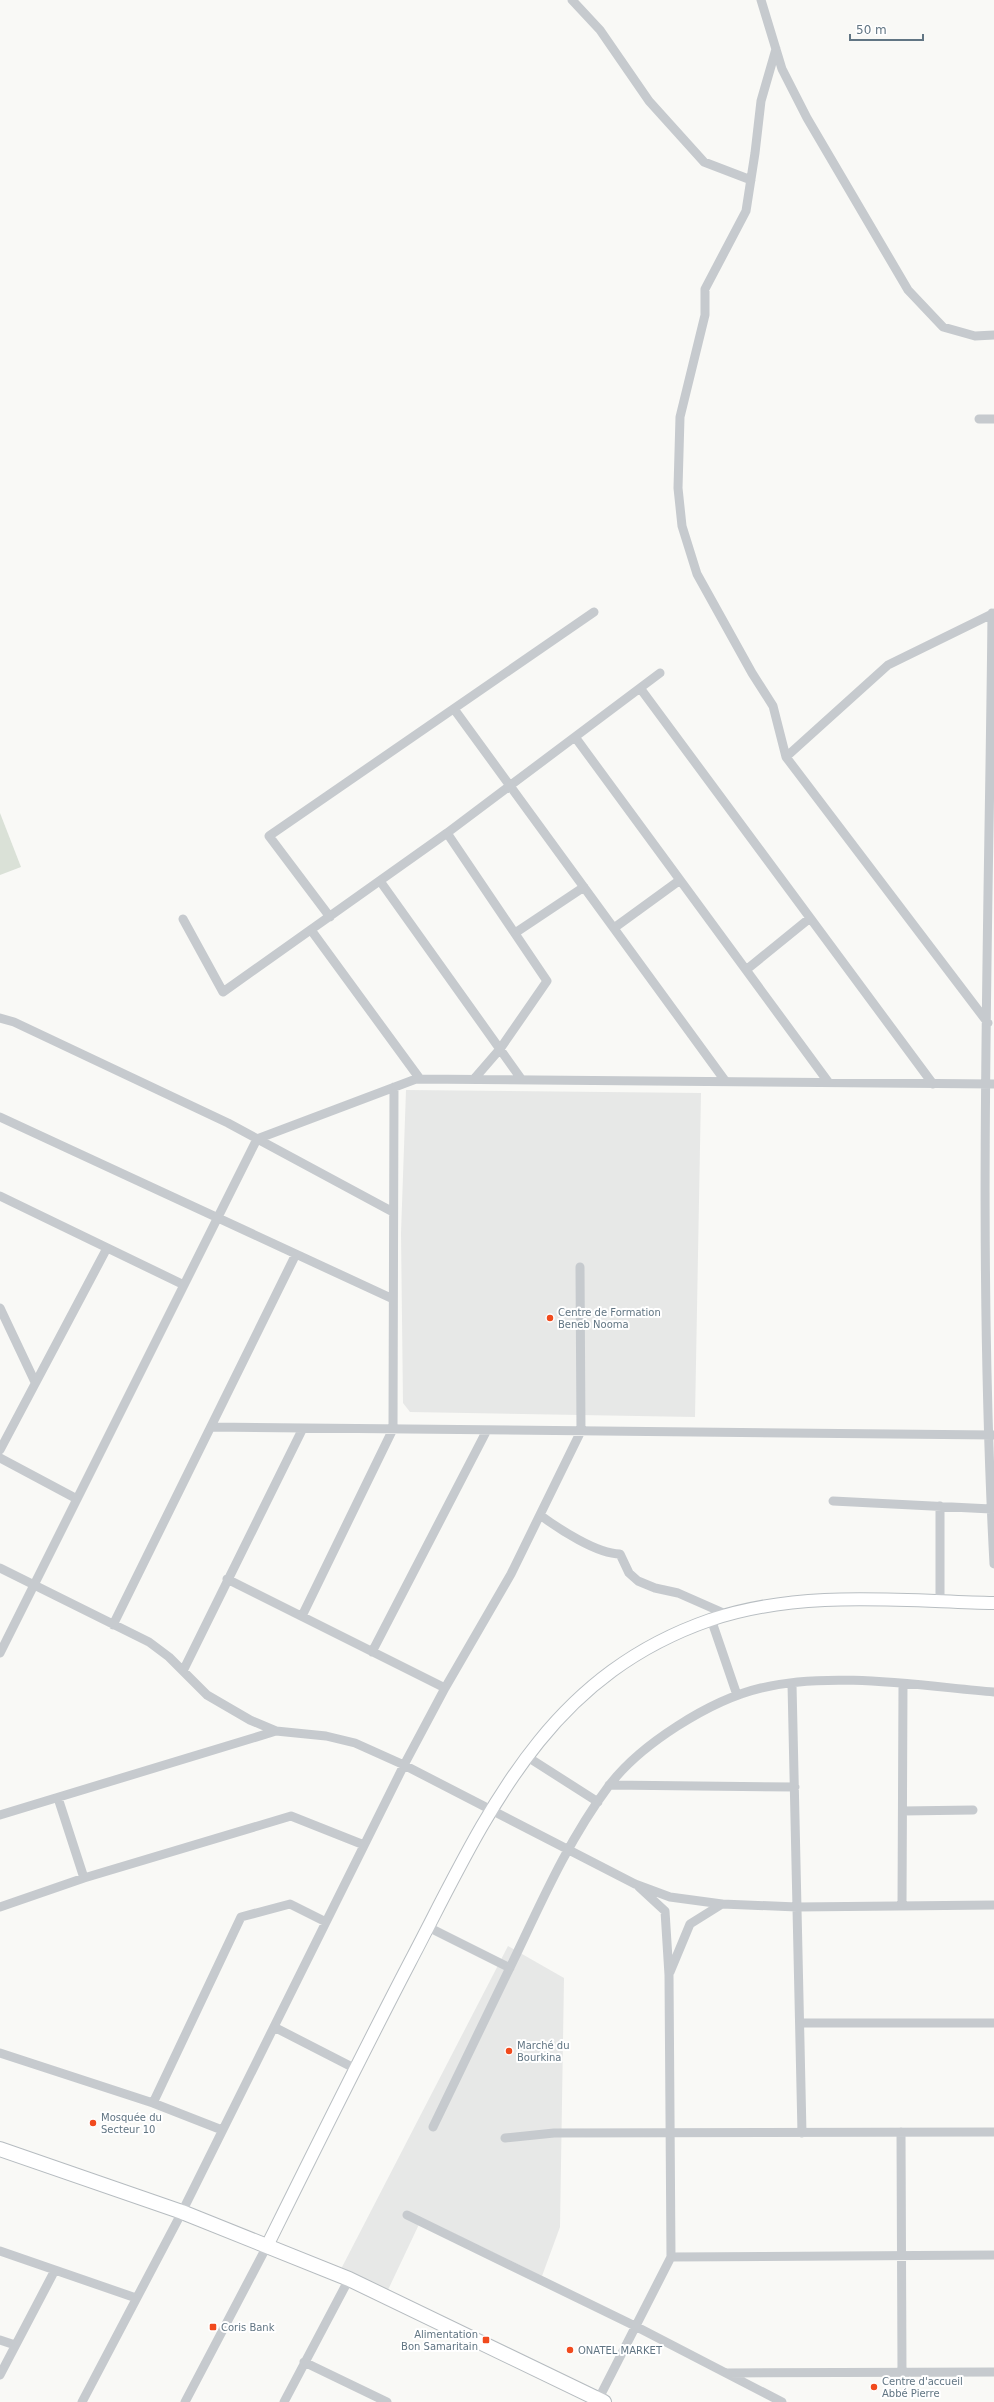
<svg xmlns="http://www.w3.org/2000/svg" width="994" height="2402" font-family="'DejaVu Sans',sans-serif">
  <rect width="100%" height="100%" fill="#f9f9f6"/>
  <path fill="#e7e8e7" d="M406,1090l295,3 -6,324 -285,-5 -7,-9 -2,-170z
    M508,1946l56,32 -4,249 -18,49 -120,-58 -35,74 -46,-23z"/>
  <path fill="#dae1d7" d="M0,813l21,54 -21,8z"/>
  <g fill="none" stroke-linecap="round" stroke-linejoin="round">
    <defs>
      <path id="secondary" d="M267,2246c47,-95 94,-190 143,-284 76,-145 133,-284 300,-342 91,-31 191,-19 284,-17"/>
      <path id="primary" d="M0,2149l182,63 167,67 255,123"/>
    </defs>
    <use href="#secondary" stroke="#b8bec2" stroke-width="14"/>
    <use href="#primary" stroke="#b6bcc0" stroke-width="16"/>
    <path stroke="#c6cace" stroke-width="9" d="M572,0l28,30 49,71 55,61 47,18
      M761,0l21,69 25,49 101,172 35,37 32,9 19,-1
      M776,49l-15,52 -6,52 -9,58 -41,78v26l-25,102 -2,71 4,38 15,48 55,99 21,33 13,51 202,266
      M979,419h15
      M992,613c-3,317 -15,635 2,951
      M640,688l293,396
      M454,709l272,373
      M575,737l254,346
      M786,757l102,-92 106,-52
      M447,833l100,148 -47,68 -26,30
      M380,881l142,199
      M330,917l-61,-81 325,-224
      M183,919l40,73 224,-159 213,-160
      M614,928l66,-48
      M311,930l109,149
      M515,933l69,-46
      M746,970l64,-52
      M0,1018l14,4 214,101 165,89
      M0,1117l393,182
      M0,1196l184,89
      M0,1308l35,74
      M211,1427l783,8
      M0,1450l107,-202
      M0,1458l77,41
      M833,1501l158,8
      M940,1506v96
      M540,1515c19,14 57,39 80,39l9,19 9,8 17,7 23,5 50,22
      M0,1568l149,74 20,15 38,38 43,25 26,11 50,5 29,7 49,22 231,119 35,13 52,7 75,3 197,-2
      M227,1579l218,109
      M302,1616l91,-187 1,-342
      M711,1619l26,76
      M113,1625l182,-369
      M372,1652l115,-222
      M0,1653l257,-514 159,-60 578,5
      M183,1671l120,-243
      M792,1684l10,449
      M526,1756l72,46
      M609,1785l186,2
      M58,1798l26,80
      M903,1811l70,-1
      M0,1815l276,-84
      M902,1906l1,-221
      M0,1907l84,-29 207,-62 73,29
      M428,1927l82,41
      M670,1972l20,-48 32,-20
      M800,2023h194
      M274,2027l80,41
      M0,2053l153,50 69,27
      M153,2103l88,-186 49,-13 36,18
      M433,2127c28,-58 56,-116 84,-174 27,-57 53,-115 91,-166 31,-42 102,-87 153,-99 70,-17 161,-2 233,4
      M901,2132l1,240
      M505,2138l49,-5 440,-1
      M407,2215l228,111 147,76
      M0,2251l136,47
      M671,2257l323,-2
      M0,2340l15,5
      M304,2362l83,40
      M727,2373l267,-1
      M0,2375l55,-105
      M82,2402l100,-190 222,-447 41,-77 66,-114 70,-143 -1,-164
      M185,2402l82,-156
      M284,2402l65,-123
      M597,2402l74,-145 -2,-282 -4,-64 -26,-24"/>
    <use href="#secondary" stroke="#fff" stroke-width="12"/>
    <use href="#primary" stroke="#fff" stroke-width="14"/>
  </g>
  <g fill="#f14a1d" stroke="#fff" stroke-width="1.5">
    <circle cx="550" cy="1318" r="4"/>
    <circle cx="509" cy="2051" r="4"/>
    <circle cx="93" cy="2123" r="4"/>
    <rect x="209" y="2323" width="8" height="8" rx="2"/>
    <rect x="482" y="2336" width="8" height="8" rx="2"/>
    <circle cx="570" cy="2350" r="4"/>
    <circle cx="874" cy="2387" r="4"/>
  </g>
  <g text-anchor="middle" stroke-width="4" stroke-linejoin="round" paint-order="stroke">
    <g font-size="10" fill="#617583" stroke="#fff" text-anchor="start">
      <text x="558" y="1316">Centre de Formation<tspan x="558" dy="12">Beneb Nooma</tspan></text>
      <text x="517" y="2049">Marché du<tspan x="517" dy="12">Bourkina</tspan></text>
      <text x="101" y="2121">Mosquée du<tspan x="101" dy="12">Secteur 10</tspan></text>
      <text x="221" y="2331">Coris Bank</text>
      <text x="478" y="2338" text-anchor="end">Alimentation<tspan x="478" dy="12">Bon Samaritain</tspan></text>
      <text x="578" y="2354">ONATEL MARKET</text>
      <text x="882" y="2385">Centre d'accueil<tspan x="882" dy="12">Abbé Pierre</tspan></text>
    </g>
  </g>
  <path d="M850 34v6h73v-6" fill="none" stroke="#617583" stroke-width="2"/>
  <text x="856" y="34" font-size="12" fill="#617583" stroke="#ffffff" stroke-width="3" paint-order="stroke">50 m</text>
</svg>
